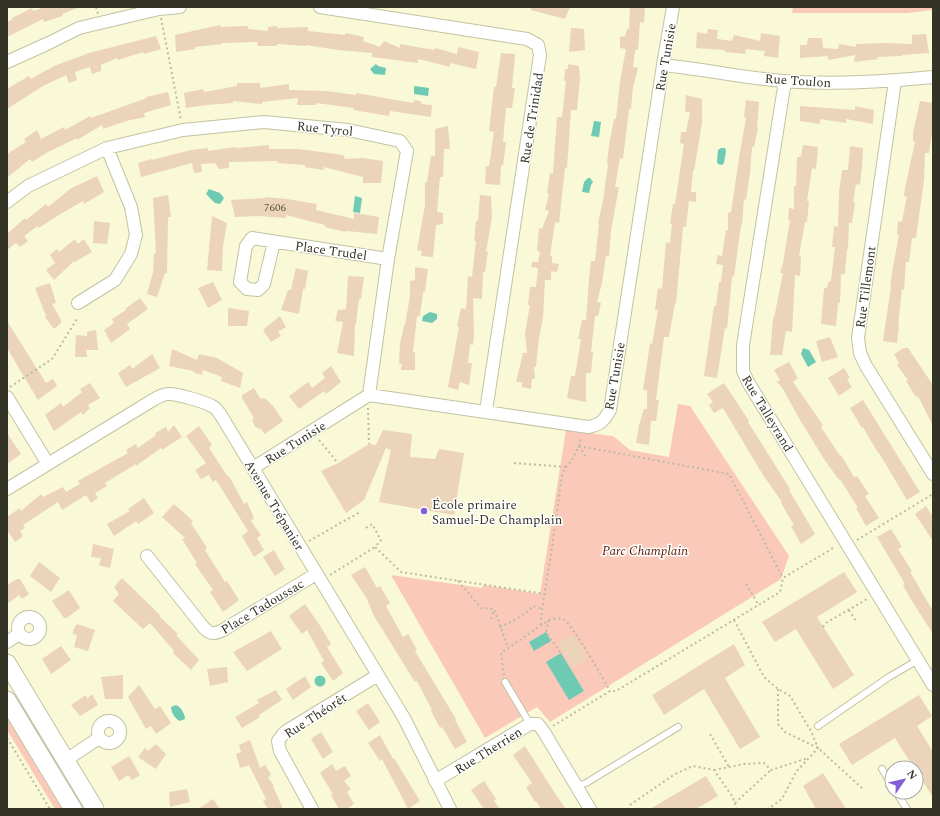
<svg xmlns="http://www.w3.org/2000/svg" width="940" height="816" font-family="Spectral,serif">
  <rect width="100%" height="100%" fill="#f9f9d7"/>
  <path fill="#fac9ba" d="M793,7h140v3l-26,3h-115z
    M678,404l12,2 99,150 -8,23 -231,143 -13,-15 -52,31 -94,-163 91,13 1,-3 57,9 26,-164 47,6 17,14 39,7z
    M7,718l55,91h-7l-48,-79z"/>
  <path fill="#6fcab4" d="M376,64l2,2 8,2 -1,7 -11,-1 -4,-5z
    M414,86l15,2 -1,8 -14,-2z
    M594,121l7,1 -2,15 -8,-1z
    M721,148h4l1,3 -2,12 -2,2 -4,-1 -1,-2 1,-12z
    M588,178h2l3,4 -2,3 -2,8 -7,-1 2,-10z
    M209,189l11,4 4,5 -4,6 -5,-1 -9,-9z
    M355,196l7,2 -2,15 -7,-1z
    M430,312l7,2v5l-5,4 -10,-2 1,-5z
    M803,348l6,2 7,12 -8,5 -7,-13z
    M546,632l5,9 -17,10 -5,-9z
    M561,653l23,38 -15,9 -23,-38z
    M314.5 681a5.5 5.5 0 1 1 11 0a5.5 5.5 0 1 1-11 0Z
    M176,705c5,2 9,9 9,14l-5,2c-5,-2 -9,-9 -9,-14z"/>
  <path fill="#ebd4b9" d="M45,7h35l-18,7 1,2 -19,6 -1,-3 -36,18v-15l6,-3 -1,-1 20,-10 1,3z
    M531,7h39l-5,12 -34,-9z
    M630,7h15l-1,16 -4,-1 -2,28h-3l-2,17 5,1 -5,19 -2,22h-2l-6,50 -3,-1 -5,29h4l-8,44 -2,25h-3l-4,27 -5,19 4,1 -3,13h-3l-4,36h2l-2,21h-5v29l-19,-4 4,-22h4l6,-37h-3l4,-19h4l3,-41 2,-18h4l4,-37 -1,-1 5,-22 5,-37 -1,-1 2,-18 5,-26h2l4,-38 6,-32 -6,-1v-11l5,-1 2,-7h2z
    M220,25l1,2 27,-1v3l20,2v-4l9,-1v2l31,-1v4l37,4 1,-2 18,4 -1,4 17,6 4,-6 16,7v-4l34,6 1,-2 22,6 1,-7 21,5 -3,17 -26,-6v4l-32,-8v4l-46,-6v-4l-34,-3 -32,-5v1l-29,-2v2h-20l1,-4 -36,1v1l-27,3v2l-19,3 -1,-17z
    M571,28l13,1 1,21 -16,2z
    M708,29l10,1 -1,9 15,2 2,-6 26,6 1,-8 19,3 -2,22 -14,-2 1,-5 -19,-2 -1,5 -20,-2v-2l-29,-2 1,-16 10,2z
    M926,34l3,19 -27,2v1l-25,1 1,2 -24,3 1,-7 -27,5v-4l-28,2v-13h7l1,-7h14l1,10 15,1 1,-5 17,3v-3l30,-1 26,1v-9z
    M156,36l5,13 -17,5 -1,-2 -25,8 -1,-2 -16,7v6l-9,3 -2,-7 -15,5 2,8 -8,3 -3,-8 -23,11 -36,23v-20l22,-13 2,3 23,-13 35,-13z
    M501,53l14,1 -3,34h3l-3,20h-6l-3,34h3l-3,24 -2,-1 -1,20 -15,-1 1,-18h3l5,-34 -5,-1 5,-44h2z
    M568,64l11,2 1,13 -3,31h-6l-4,58h-2l-6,55 -4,-1 -5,34h2v7l7,1 -2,8 -6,-1v9h-6l-2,37 -4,21 -3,29h-2l1,12h-3l-1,10 -9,-2v-5h-6l7,-29h4l-2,-20 5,-28h-2l2,-18h6l2,-19 -7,-1 1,-5h6l2,-10 -3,-1 2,-23 3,1 7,-18 -4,-1 4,-16 -2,-1 3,-20 3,1 4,-57h5l4,-36h-2l1,-12h3z
    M237,83h23v5l29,-4v6l37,1 30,4v-2l57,10 1,-3 6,1 2,3 10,1 -1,12 -41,-6 -1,5 -36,-6 1,-2 -38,-5v2h-19l1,-7 -36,4v2l-29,-3v2l-27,2 -20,3 -2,-15 19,-4 1,3 33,-6z
    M168,92l3,13 -27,8 1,4 -19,4 -23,8 -1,-4 -25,15v-2l-29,14 -16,10 -2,-3 -23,19v-24l19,-12 -2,-3 13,-9 4,9 23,-12 1,3 25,-14 1,2 56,-20 -1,-1z
    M686,95l16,4v24l-8,48 -1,-1 -2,22h5v10l-7,-1 -3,26h-3l-7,77 -1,-1 -6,34h-5l-8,63h3l-3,21h-5l-2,24 -13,-2 3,-18 5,-16h3v-19h-4l7,-47 2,1 6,-34h-3l3,-22 4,1 4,-47 4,1 2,-19h-2l3,-20h2l9,-60 -4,-1 1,-11h5l4,-20h-5z
    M746,100l13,2 -2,27h1l-4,18h-2l-2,26 -4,27 -2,-1 -2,26h-1l-7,52 -2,-1 -5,53 -2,-1 -8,50 -13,-2 10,-70h2l3,-24h2l2,-17 -7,-1 2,-9 4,1 4,-26h2v-17l3,-1 9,-60 6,-34 -2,-1z
    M920,101l13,2 -1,9h1v14l-4,27h-4l-1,27 -8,58h-4l-3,24h-3l-2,28 -2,-1 -4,36h1l-2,18 -14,-2 8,-54h-1l3,-20 6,-32h-2l1,-14 4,1 3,-16 2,-9 -3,-1 1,-8 10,-46 -2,-1v-8z
    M800,106l55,4v-4l19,4 -1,14 -27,-5v4l-26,-4v5l-20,-3z
    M448,126l2,23h-6l-1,28h-3l-3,35 6,1v11l-7,1 -3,32 -12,-1 1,-5 -5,-1 8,-45v-23h2l4,-26h4v-27z
    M269,145v4h30l44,6 2,4 18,-1 20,3 -2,22h-18v-6l-39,-10 -1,3 -18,-3v-2l-28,-2 1,-2 -49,1v6l-10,1 -4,-6 -14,1 1,8 -8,1 -2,-10 -51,14 -3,-14 14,-4v1l39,-10 17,-2v3l27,-4v1z
    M803,145l15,2 -2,22 -4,-1 -5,33h2l-2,21h-2l-6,34h2l-1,20 -5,-1 -3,57 -6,-1 -4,24h-12l3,-37h1l9,-45h-3l3,-10 7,-43h-2l1,-12 5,1v-23h2l1,-29h4z
    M850,146l13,2 -1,19 -2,18 -4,-1 -3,18h2l-3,21h-3l-1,26h-1l-2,25h-4l-1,29h-2l-2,23 -15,-2 3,-36h3l2,-7h2l4,-34h-3l2,-21 4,1 1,-35 3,-22h6z
    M97,176l7,16 -20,12 -1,-3 -26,15 -18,12 -1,-2 -14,10 4,5 -8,6 -4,-4 -9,7v-16l18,-16 1,2 20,-16 2,3 22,-18z
    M168,195l3,22h-3l-1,56h-2l-8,24 -10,-3 6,-22 1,-19h2l-3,-55z
    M480,195l11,1 1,21 -6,35 2,-1 -3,21h-2l-1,27 -9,-1 1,37 -1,10 -3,-1 -2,19h4l-3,22 -9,-3 -2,8 -10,-3 11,-60 -2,-1 4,-18 5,1 2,-33 4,1 4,-36h-2l2,-20h2z
    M265,197l22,2 30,5 -1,6 38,9v-6l25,4 -2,17 -30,-3 -1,1 -21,-5v-2l-39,-10v3l-28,-2 -23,1 -4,-17 34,-2z
    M212,216l15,7 -4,23 -1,25 -15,-1z
    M94,221l16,2 -3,21 -14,-1z
    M75,239l3,5 6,-5 8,13 -17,10 -1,-1 -20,19 -8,-10 9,-7 -5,-8 7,-6 2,3z
    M415,267l13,2 -3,23h-2l-3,24h-3l-4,36 2,1v17h-14l1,-6 -3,-1 1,-19 4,-19h1l5,-29v-15l5,-1z
    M296,268l12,3 -3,18h-2l-4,25 -18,-4 7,-20h3z
    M348,276l16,1 -3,22h-2l-3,25h-1l-1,32 -17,-3 6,-31 -8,-1 3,-11 8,-1z
    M213,282l9,18 -14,8 -10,-20z
    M50,283l6,20 -4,1 9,16v3l-7,6 -9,-12 1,-1 -11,-28z
    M140,298l8,11 -21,15 3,5 -19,14 -7,-13 10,-7 -2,-4 14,-9 -1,-1z
    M228,308l21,3 -2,15h-19z
    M280,316l6,11 -8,5 3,4 -10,6 -8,-12z
    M7,321l39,62 7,-4 4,7 -19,14 -31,-52z
    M96,330l2,20h-12l1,7h-12l1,-22 11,1v-4z
    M830,337l8,20 -16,5 -6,-21z
    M904,348h4l25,37v41l-15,-30 -2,1 -10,-16 2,-1 -11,-15 2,-2 -5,-9z
    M172,349l25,11 2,-6 18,4 26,15 -3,15 -19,-7 1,-4 -19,-7 -1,5 -9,-3v-1l-24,-5z
    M152,354l8,14 -34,19 -8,-14 12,-8 2,4z
    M789,362l9,16 -5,4 30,43 -2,2 19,29 1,-1 13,22 3,-1 12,18 -4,2 14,22 -13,8 -10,-18h2l-18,-29 -1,1 -15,-21 -24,-39 -17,-31 -6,-7 3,-2 -6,-10z
    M331,366l10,16 -15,12 -2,-3 -25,18 -10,-13 19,-14 4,6 13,-10 -3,-5z
    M844,368l6,10 -3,1 5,8 -13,9 -11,-18z
    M90,383l10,15 -12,7 2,3 -7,7 -2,-3 -27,19 -9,-16 16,-12 2,4 19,-15 -2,-3z
    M724,383l25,38 -1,1 42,67 -1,1 26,44 -14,10 -10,-18 3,-1 -13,-22 1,-1 -19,-27 -40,-67 -9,5 -5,-8 4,-3 -6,-8z
    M254,388l6,10 6,1 8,8 9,14 -18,13 -4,-5 -6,-2 -3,-7 2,-2 -12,-20v-3z
    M863,400l57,92 -13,8 -28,-47h-1l-15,-26 -1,1 -12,-20z
    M174,425l8,12 -20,13 -1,-2 -25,18v-2l-31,19 2,3 -12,7 3,5 -7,5 -5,-8 -24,15 -4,-8 -35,23 2,3 -5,3 3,5 -8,6 -8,-12v-13l13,-9 1,3 20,-17 2,3 20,-10 3,5 14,-8 -2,-3 50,-28 -2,-3 10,-6 2,4 18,-13 -1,-2 11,-6 2,5z
    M199,426l13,19 -3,3 19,29 1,-1 15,28 3,-2 7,16 -3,3 10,14 -4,3 7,12 -10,7 -12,-21 6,-5 -32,-51 -3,2 -4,-7 -8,4 -6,-9 11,-7 -20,-27z
    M383,430l29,4 -2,23 25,2 4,-10 25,4 -10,62 -75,-13 12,-52 -5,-2 -22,52 -18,13 -25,-42 17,-8 31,-19 7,1z
    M7,433l14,21 -14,10z
    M144,498l10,15 -16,11 -2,-3 -22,15 -7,-12 23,-13 -2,-2z
    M174,504l19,17 -2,2 16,25 -2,2 20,32 2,-1 12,19 -16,12 -13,-20 3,-2 -18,-26 2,-1 -15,-24 3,-1 -23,-21z
    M926,506l7,11v24l-18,-27z
    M891,529l11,18 -4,2 14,22 -2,1 23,39v23l-23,-36 -7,-13 2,-1 -28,-47z
    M93,544l21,5 -4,19 -11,-3 2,-7 -10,-1z
    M274,550l11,19 -10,7 -12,-19z
    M39,562l21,16 -9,14 -21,-16z
    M365,567l12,21 3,-2 10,17 -4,3 17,31 5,-3 9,16 -2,1 41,68 -1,1 12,22 -12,7 -13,-22 -2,1 -9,-17 1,-1 -15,-29 -2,1 -41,-66 -8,-19 -15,-22z
    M844,572l13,20 -40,25 37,58 -21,14 -37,-60 -21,13 -13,-20z
    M122,578l38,37 -1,1 19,18 -2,1 23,25 -8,10 -18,-17 1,-2 -24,-28 -7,6 -30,-28 6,-7 -5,-7z
    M17,579h3l9,15 -7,5 -3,-4 -12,9v-19z
    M69,590l11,18 -13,10h-3l-12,-17z
    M305,604l16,23 10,17 -4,3 16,26 -10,8 -12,-18 3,-2 -17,-31 -5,4 -13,-18z
    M77,624l18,6 -7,21 -14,-4 3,-12 -4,-1v-4z
    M271,631l11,18 -35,22 -14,-19z
    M573,634l15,25 -15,9 -15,-25z
    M734,644l11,21 -20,13 35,59 -20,12 -36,-60 -40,26 -12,-20z
    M61,646l10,14 -20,14 -9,-15z
    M227,667l1,15 -18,4 -3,-17z
    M123,675v24h-18l-4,-22z
    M305,676l6,11 -18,13 -7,-11z
    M139,685l16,24 5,-3 11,17 -15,11 -5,-8 -5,3 -18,-32z
    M276,690l6,10 -23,15 1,2 -18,11 -7,-11 24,-14 -2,-3z
    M92,694l6,11 -18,11 -9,-11 15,-10 1,4z
    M919,695l13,21 -15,10 16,26v45l-17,-26v-3h-2l-19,-30 -43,27 -13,-21z
    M368,703l12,19 -11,8 -13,-19z
    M321,732l12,20 -10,7 -12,-20z
    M380,735l13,24 1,-1 26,43 -12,8 -26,-50 -2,2 -12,-18z
    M250,740l10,28 5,-3 6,9 -3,4 6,7 -1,1 10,23h-15l-5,-8 3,-2 -17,-34 -9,3 -4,-14 5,-2 -2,-7z
    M156,744l10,10 -10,15 -18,-12 7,-9 3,3z
    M525,746l31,49 10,14h-25l-5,-8 -1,1 -9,-15 6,-4 -19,-28z
    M129,756l11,19 -8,5 -4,-5 -9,6 -8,-14z
    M332,764l4,7 9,-5 6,10 -7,5 7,8 -4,3 7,12 -7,5h-8l-8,-14 2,-1 -13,-21z
    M823,773l23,36h-30l-13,-23z
    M706,776l12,20 -22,13h-46z
    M484,781l12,18 -2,2 6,8h-16l-13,-19z
    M187,789l3,13 -20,5 -1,-15z
    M213,799l7,10h-22z"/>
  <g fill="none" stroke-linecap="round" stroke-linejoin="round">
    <defs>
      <path id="lane" d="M505,682l25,42
        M818,726l71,-49 29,-17
        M882,769l10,16
        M577,786l9,-3 92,-56
        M896,792l11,17"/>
      <path id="street" d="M320,7l207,32 11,6 2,10 -54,356
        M7,62l42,-19 30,-15 80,-19 21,-2
        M663,65c40,4 80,13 121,16 50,4 99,1 149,-4
        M785,81l-42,264v26l5,11 185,303
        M895,81l-37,257 2,15 6,13 67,108
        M7,202l21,-16 79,-38 76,-18 81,-8 84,8 52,11 7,10 -19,108 -19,136
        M274,242l-10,42 -6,6 -11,-1 -7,-7 6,-36 6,-8 136,21
        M78,303l37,-23 16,-26 5,-19 -5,-28 -24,-59
        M7,397l41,67
        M253,468l116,-73 219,32c12,-2 16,-6 22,-17l53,-345 10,-58
        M7,489l146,-89c5,-3 10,-6 15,-6 7,-1 37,8 44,12 5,2 7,7 10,11l182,301 46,91
        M147,556l57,72c7,7 11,6 19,2l93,-56
        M18 628a11 11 0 1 1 22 0a11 11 0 1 1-22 0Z
        M7,642l12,-8
        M98 732a11 11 0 1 1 22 0a11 11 0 1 1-22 0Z
        M66,760l33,-22
        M435,781l95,-57h8l6,8 46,77
        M312,809l-32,-58 -2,-10 6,-8 4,-3 90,-55"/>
      <path id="secondary" d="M7,663l88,146
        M7,700l66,109"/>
    </defs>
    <use href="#lane" stroke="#c3c3a2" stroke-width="8"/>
    <use href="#street" stroke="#c3c3a2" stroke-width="14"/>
    <use href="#secondary" stroke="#c3c3a2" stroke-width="19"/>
    <path stroke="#bcbca1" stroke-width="2" stroke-dasharray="2 3" stroke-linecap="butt" d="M96,7l2,7
      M161,18l20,102
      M10,387l42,-28 25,-40
      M368,408l1,36
      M319,440l19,23
      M579,446l150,28 54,104
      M579,446l8,13
      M514,463l52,4
      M366,528l6,-4 9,16 -6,7 26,25 144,22
      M857,540l76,-46
      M309,541l51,-29
      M330,575l45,-28
      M458,581l23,27 13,1 14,39
      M746,584l12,20
      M849,610l7,11
      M491,619l3,-9
      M549,620l-3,12 16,23
      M734,620l30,57 14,12 12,7 21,35 7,17 -22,24 -14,27 -14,10
      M541,625l1,-16 9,-55 11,-79 4,-8 6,-7 7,-14 2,-9
      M500,627c11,-5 24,-11 33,-21l9,3
      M823,627l3,-4 41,-24
      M504,675l-3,-22 48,-33c4,-1 11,-3 15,0 9,5 39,59 46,71
      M778,689v35l7,8 33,16 44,40
      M553,726l57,-35h6l164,-99 3,-14 52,-31
      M710,734l19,33
      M7,738l43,71
      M714,770l30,-6 20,-1 7,7 37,-12
      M735,803l36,-33
      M630,805l45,-31 18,-8 21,4 18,26 5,13"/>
    <use href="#lane" stroke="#fff" stroke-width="6"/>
    <use href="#street" stroke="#fff" stroke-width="12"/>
    <use href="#secondary" stroke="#fff" stroke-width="17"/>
  </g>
  <circle fill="#835dd7" stroke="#fff" stroke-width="1.5" cx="424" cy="511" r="4"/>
  <g text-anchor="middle" stroke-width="3" stroke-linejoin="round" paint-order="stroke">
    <g font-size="11" fill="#615b4b">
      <text x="275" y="211">7606</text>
    </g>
    <g font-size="13" fill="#333326" stroke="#fff">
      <text transform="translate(665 57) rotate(-80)" y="5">Rue Tunisie</text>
      <text transform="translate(798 80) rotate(4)" y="5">Rue Toulon</text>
      <text transform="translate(531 118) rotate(-81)" y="5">Rue de Trinidad</text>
      <text transform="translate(325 128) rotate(6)" y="5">Rue Tyrol</text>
      <text transform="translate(331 250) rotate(8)" y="5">Place Trudel</text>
      <text transform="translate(865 287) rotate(-82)" y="5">Rue Tillemont</text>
      <text transform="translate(614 376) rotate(-80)" y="5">Rue Tunisie</text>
      <text transform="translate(768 413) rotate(59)" y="5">Rue Talleyrand</text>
      <text transform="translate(295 442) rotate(-32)" y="5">Rue Tunisie</text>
      <text transform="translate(275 505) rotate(59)" y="5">Avenue Trépanier</text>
      <text transform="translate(262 606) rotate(-31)" y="5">Place Tadoussac</text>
      <text transform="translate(315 715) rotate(-33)" y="5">Rue Théorêt</text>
      <text transform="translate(488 750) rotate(-32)" y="5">Rue Therrien</text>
    </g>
    <g font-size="13" fill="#333326" stroke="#fff" text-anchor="start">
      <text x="432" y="509">École primaire<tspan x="432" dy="15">Samuel-De Champlain</tspan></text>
    </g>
    <g font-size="13" font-style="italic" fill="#581802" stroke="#fff">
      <text x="645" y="555">Parc Champlain</text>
    </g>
  </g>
  <rect width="940" height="816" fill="none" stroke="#333326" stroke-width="16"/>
  <g transform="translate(904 780) rotate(56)"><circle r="19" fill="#ffffff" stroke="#adada8"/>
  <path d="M0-3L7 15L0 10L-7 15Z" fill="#835dd7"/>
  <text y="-6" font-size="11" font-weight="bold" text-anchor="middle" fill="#333326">N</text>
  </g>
</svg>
